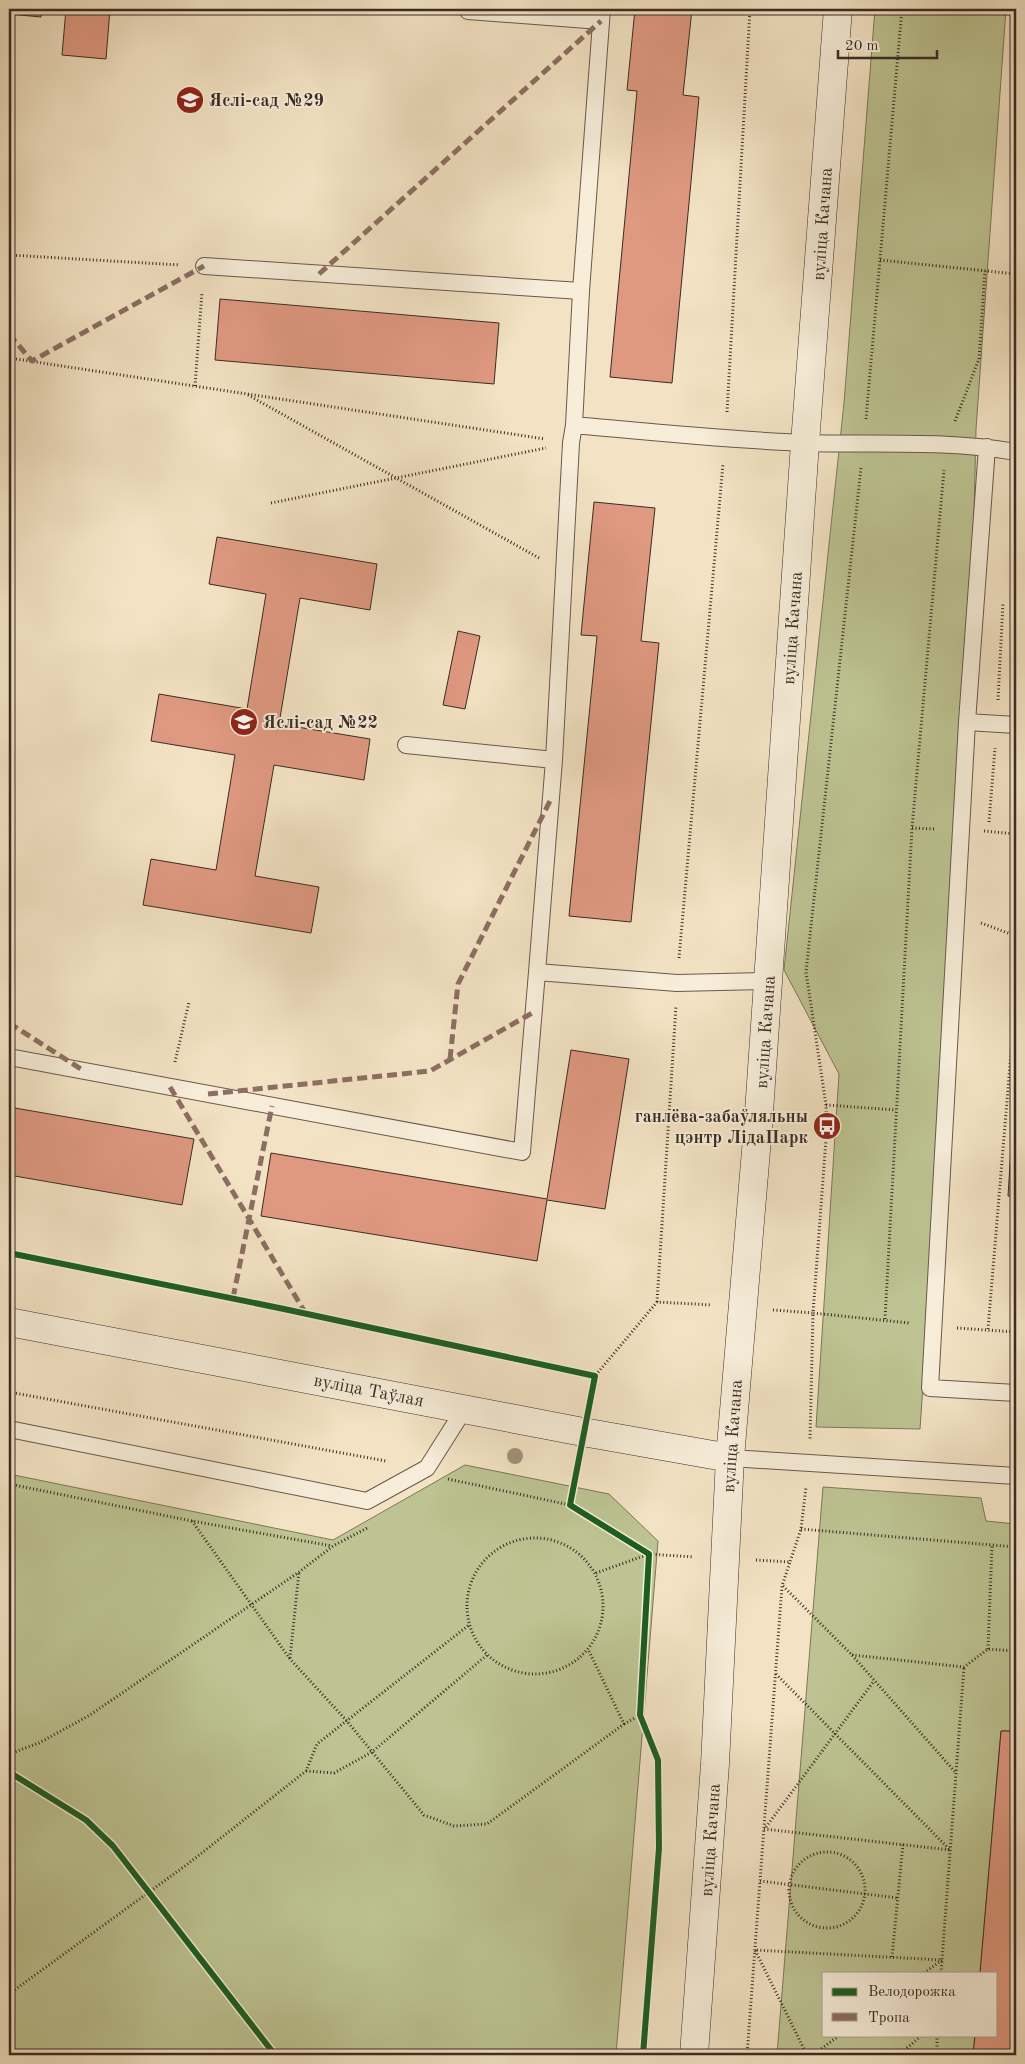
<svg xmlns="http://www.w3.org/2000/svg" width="1025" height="2064" font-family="'Old Standard TT',serif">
  <rect width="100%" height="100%" fill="#f3e3c4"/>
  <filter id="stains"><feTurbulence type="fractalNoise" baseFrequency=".004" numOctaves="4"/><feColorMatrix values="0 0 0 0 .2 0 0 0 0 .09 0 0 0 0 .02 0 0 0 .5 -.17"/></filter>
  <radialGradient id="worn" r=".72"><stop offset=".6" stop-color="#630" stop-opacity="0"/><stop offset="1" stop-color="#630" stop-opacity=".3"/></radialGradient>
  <path fill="#bdc392" stroke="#7c775b" d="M875,9h131l-30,420 -6,259 -4,71 -46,670 -104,-2 23,-353 -55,-104 60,-567z
    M465,1465l144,29 49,47 -42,514h-607v-581l324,66z
    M823,1487l158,11 5,23 30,3v207h-15l-21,242h-156v62h151l-2,20h-196z"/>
  <path fill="#df9981" stroke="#3b2b24" d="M9,9h33l-1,8 -32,-3z
    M66,9h44l-4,50 -44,-4z
    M635,9h57l-9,86 16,2 -27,286 -62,-6 27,-286 -10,-1z
    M220,299l279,24 -5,61 -279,-24z
    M594,502l61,6 -14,133 18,2 -28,279 -62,-6 28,-280 -16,-1z
    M217,537l160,27 -7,46 -70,-12 -21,126 91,15 -6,41 -90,-15 -19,111 64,11 -8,46 -168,-28 8,-46 65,11 19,-115 -84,-14 8,-47 88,15 19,-115 -57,-10z
    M458,631l22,5 -15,73 -22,-4z
    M571,1050l58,9 -24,150 -58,-9 -10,61 -276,-45 10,-63 276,46z
    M9,1107l185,32 -12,66 -173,-30z
    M1012,1133h4v63h-8z
    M1001,1731h15v324h-43l2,-20h21v-62h-16z"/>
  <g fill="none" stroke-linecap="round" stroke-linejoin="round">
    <defs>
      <path id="lane" d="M468,11l133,10
        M204,266l377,25
        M574,425l7,-134 21,-282
        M987,447l-20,275 -37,666 86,5
        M967,722l49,3
        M406,745l148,15
        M768,981l-91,2 -140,-11 17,-212 17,-317 3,-18c77,7 154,15 231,18 70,2 142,-3 211,9
        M9,1057l513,95 15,-180
        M9,1429l358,72 60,-33 38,-60
        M730,1458l286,18"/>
      <path id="secondary" d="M9,1322l574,110 147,26
        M694,2055l21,-291 15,-306 28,-331 47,-684 33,-434"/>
    </defs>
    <use href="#lane" stroke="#69594c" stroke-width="18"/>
    <use href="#secondary" stroke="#3b2b24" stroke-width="29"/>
    <path stroke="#3b2b24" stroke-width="3" stroke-dasharray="1 2.5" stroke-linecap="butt" d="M9,255l171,10
      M880,260l136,14
      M9,358l536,81
      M195,386l7,-94
      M248,395l291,163
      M727,412l23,-403
      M866,419l36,-410
      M955,421l24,-62 6,-88
      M861,468l-55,504 20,133 1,21 -14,187 96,10
      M271,503l275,-55
      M998,700l5,-97
      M989,822l6,-74
      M912,828l24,1
      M984,831l32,3
      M981,923l35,13
      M679,958l44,-494
      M175,1062l14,-60
      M826,1105l70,5
      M9,1253l275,56 311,67
      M657,1302l19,-296
      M773,1310l40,3 -3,126
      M885,1319l27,-491 32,-358
      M957,1328l59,4
      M988,1329l28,-336
      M9,1392l377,69
      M589,1402l6,-26 62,-74 55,3
      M578,1462l-8,43 79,49
      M448,1479l122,26
      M9,1484l183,37 140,25
      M192,1521l98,138 56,61 78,95 30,11 33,-2 137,-100 -36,-75
      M801,1529l215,18
      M467 1606a68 68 0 1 1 136 0a68 68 0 1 1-136 0Z
      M756,1560l34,2 11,-33 5,-42
      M596,1573l53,-19 45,3
      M783,1586l69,69 104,118
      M988,1649l4,-104
      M852,1655l112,12 24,-18 28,2
      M290,1658l9,-86
      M776,1674l174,176
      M624,1724l16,-9
      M9,1754l30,-11 51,-28 209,-143 34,-26 36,-19
      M306,1771l28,2 38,-21 115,-97
      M766,1827l108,-146
      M764,1829l186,21
      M789 1890a38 38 0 1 1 76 0a38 38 0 1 1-76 0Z
      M760,1881l138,17
      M892,1957l11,-113
      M924,1973l18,-13
      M941,1973l23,-306
      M9,1994l180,-131 117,-92 11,-27 152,-119
      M937,2035v20
      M643,2055l16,-207 -1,-88 -18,-45 9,-161
      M747,2055l35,-469 8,-24
      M807,2055l-52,-105 187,10
      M813,2055l27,-20
      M899,2055l23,-20"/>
    <use href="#lane" stroke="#f7edd9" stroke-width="16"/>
    <use href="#secondary" stroke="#f7edd9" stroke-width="28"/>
    <path stroke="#8d6e63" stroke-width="5" stroke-dasharray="10 5" stroke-linecap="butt" d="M319,274l282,-253
      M9,334l23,27 172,-95
      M9,1023l75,48
      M450,1059l8,-75 93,-185
      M170,1087l136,227
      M208,1094l222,-23 104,-59
      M233,1298l39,-192"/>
    <defs>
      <path id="cycleway" d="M9,1253l275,56 311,67 -25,129 79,49 -9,161 18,45 1,88 -16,207
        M9,1772l77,48 27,26 162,209"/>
    </defs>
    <use href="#cycleway" stroke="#f7edd9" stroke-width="9"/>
    <use href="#cycleway" stroke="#1b5e20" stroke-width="6"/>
  </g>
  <circle fill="#a0937b" cx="515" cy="1456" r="8"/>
  <defs>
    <symbol id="school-disc" viewBox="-11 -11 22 22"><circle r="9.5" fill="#8f2418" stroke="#f7edd9"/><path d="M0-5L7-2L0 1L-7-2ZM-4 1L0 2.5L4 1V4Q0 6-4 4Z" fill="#fff"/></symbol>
    <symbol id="bus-disc" viewBox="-11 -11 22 22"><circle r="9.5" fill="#8f2418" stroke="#f7edd9"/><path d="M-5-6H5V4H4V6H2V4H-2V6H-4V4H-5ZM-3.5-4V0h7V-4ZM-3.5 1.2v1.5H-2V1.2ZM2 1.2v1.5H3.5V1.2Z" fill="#fff"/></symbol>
  </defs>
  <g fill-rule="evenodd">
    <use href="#school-disc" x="174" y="84" width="32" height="32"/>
    <use href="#school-disc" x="228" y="706" width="32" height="32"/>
    <use href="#bus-disc" x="811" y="1110" width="32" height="32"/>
  </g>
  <g text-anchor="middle" stroke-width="4" stroke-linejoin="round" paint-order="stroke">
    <g font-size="18" font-weight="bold" fill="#3b2b24" stroke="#f7edd9" text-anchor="start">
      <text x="209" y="106">Яслі-сад №29</text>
      <text x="263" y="728">Яслі-сад №22</text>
      <text x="808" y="1122" text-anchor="end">ганлёва-забаўляльны<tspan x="808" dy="21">цэнтр ЛідаПарк</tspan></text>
    </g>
    <g font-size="18" fill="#3b2b24" stroke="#f7edd9">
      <text transform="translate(822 224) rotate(-86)" y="6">вуліца Качана</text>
      <text transform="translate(792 628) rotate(-86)" y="6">вуліца Качана</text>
      <text transform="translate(765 1032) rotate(-86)" y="6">вуліца Качана</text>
      <text transform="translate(369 1390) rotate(11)" y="6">вуліца Таўлая</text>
      <text transform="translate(732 1436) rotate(-86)" y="6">вуліца Качана</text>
      <text transform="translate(710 1840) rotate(-86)" y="6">вуліца Качана</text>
    </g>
  </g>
  <rect width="1025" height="2064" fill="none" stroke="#f3e3c4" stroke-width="30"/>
  <rect x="10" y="10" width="1005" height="2044" fill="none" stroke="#3b2b24" stroke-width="2.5"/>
  <rect x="15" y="15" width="995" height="2034" fill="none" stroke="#3b2b24"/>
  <rect x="822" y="1972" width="175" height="65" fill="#f7edd9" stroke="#ac9f91"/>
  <rect x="832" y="1988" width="25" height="8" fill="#1b5e20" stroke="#ac9f91"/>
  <text x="868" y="1996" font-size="15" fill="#3b2b24">Велодорожка</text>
  <rect x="832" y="2013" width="25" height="8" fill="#8d6e63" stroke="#ac9f91"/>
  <text x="868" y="2022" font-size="15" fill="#3b2b24">Тропа</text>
  <path d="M838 50v8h99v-8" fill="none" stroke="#3b2b24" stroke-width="2.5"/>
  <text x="845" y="50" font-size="15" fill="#3b2b24" stroke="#f7edd9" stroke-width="4" paint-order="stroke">20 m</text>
  <rect width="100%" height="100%" filter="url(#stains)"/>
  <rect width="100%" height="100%" fill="url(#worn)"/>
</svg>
